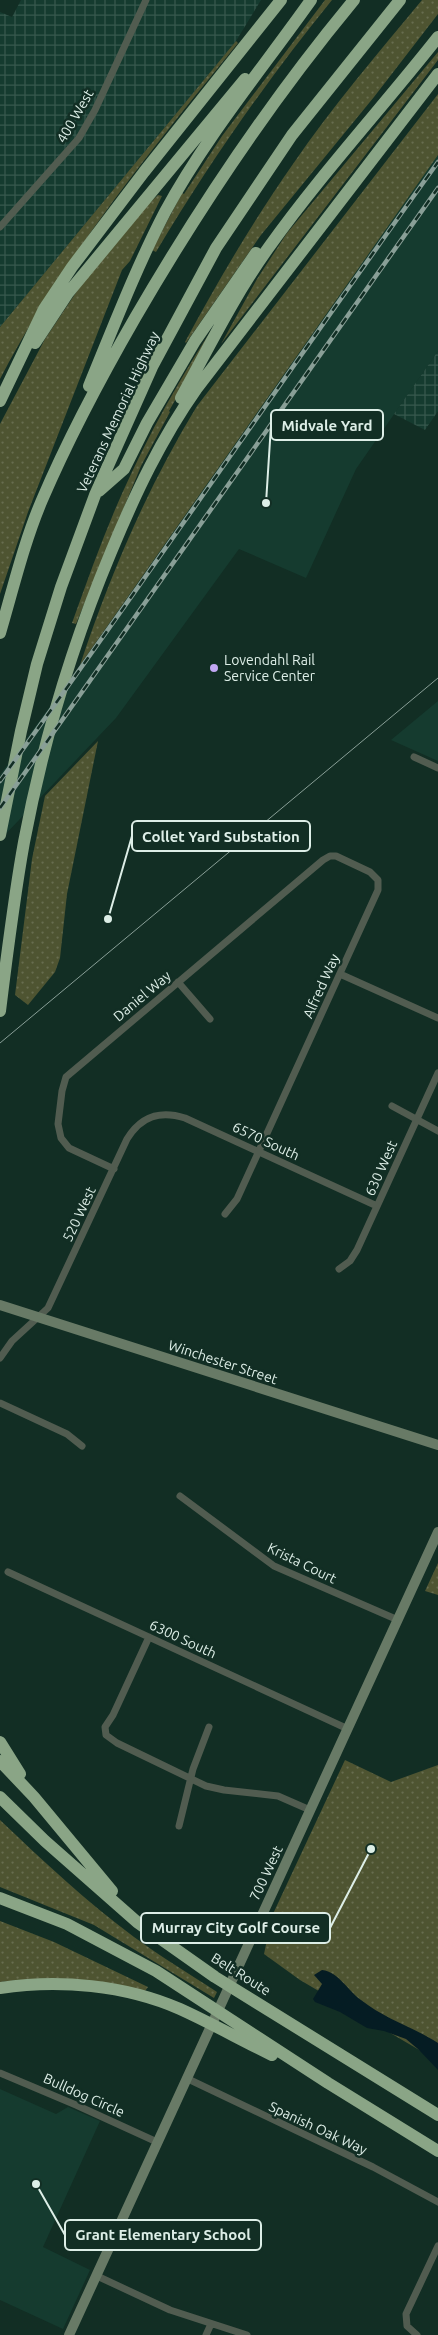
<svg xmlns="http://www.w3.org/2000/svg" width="438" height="2335" font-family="Ubuntu,sans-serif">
  <defs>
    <pattern id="industrial-grid" width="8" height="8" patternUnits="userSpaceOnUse" patternTransform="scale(1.25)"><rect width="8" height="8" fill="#153b2f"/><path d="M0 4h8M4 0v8" fill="none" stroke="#37584d"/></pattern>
    <pattern id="grass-dots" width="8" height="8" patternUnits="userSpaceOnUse" patternTransform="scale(1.25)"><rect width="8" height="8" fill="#4e5431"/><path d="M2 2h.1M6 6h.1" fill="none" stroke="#676d4f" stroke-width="1.8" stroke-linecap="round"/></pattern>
  </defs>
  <rect width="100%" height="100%" fill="#122e24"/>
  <path fill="#153b2f" d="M438,155v196l-82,118 -50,109 -67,-29 -123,169 -116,122v-65l83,-114z
    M438,701v60l-47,-21z
    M0,2089l56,25 12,-7 32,14 -57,126 47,23 -27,59 -63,-29z"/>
  <path fill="url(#industrial-grid)" d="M21,0h240l-25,41 -236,286v-315l12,5z
    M438,351v60l-13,19 -31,-16z"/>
  <path fill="url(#grass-dots)" d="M325,0h7c-65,80 -123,163 -176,252l-4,-2 30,-57 2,1 38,-58z
    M422,0h16v14l-64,83 -113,138 -75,108 -1,-1c33,-61 68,-121 108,-178 39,-57 85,-111 129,-164z
    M236,41l2,2c-87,107 -174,213 -238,336v-52z
    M438,52v8l-217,284 36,-65 30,-46z
    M438,94v61l-358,510c30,-90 67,-177 117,-259z
    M158,195l4,1 -32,65 -8,9 -94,242 -28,82v-170l45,-85 34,-51 64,-79z
    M234,296l-65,115 1,1 -29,54 -65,158 -4,-1c18,-50 36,-101 59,-149 29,-62 64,-121 103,-178z
    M98,741l-31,153 -7,64 -5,14 -27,33 -13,-10 17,-136 13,-63z
    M438,1563v32l-13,-4z
    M345,1760l46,22 47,-17v296l-138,-81 -36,-26 8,-38z
    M0,1820c43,41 87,82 134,117 27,20 56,37 83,55l-3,6 -120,-73 -94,-38z
    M0,1921l54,21 94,45 -3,4c-55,-12 -90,-15 -145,-9z"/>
  <path fill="#051c23" d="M322,1970c17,2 26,21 39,30 24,19 52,27 77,43v27l-19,-20 -13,-11 -22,-8 -17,-3 -27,-16 -25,-10 -2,-3 9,-15 -8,-9z"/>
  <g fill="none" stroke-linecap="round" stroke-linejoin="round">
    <path stroke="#515c50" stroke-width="7" d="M0,227l79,-89 16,-28 51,-110
      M414,757l24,11
      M340,974l98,44
      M178,982l32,37
      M392,1106l46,25
      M114,1169l-45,-21 -8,-10 -3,-14 4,-33 4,-14 257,-217 7,-4h6l34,16 8,8v10l-141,309 -12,15
      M339,1269l11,-8 7,-11 81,-177
      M0,1358l12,-17 36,-33 79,-169c14,-23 33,-29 58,-21l192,88
      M0,1403l67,31 15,12
      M180,1496l94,70 124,54
      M8,1572l340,157
      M149,1637l-36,78 -8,12 1,8 11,8 89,43 18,4 54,6 32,14
      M179,1826l14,-57 16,-42
      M0,2073l76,32 81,37
      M186,2078l187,89 65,35
      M97,2276l73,34 77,25
      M206,2335l5,-11
      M417,2335l-10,-9 -1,-12 32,-68"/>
    <path stroke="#687a66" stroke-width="10" d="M0,1305l438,140
      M69,2335l369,-803"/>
    <path stroke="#8aa586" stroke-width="12" d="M35,343l33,-50 177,-214
      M89,386c24,-58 47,-118 76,-174 40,-74 97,-143 146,-212
      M181,398c28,-51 54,-104 88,-151 52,-73 113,-139 169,-210
      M0,401l44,-92 28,-42 72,-95 137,-172
      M99,491l25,-22 23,-46 48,-82 61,-88
      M0,633c13,-44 24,-91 42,-133 27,-63 59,-123 93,-182 65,-112 137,-219 219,-318
      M0,835l21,-104 16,-67 24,-77 34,-92 57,-128 64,-119 76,-113 108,-135
      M0,1011c7,-57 14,-114 24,-169 19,-100 48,-197 87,-290 24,-58 50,-113 86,-164l241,-314
      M0,1742l20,32
      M0,1761l34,36 78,94
      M0,1797l45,44 92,81 78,55 223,138
      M0,1898l67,26 89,47 172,112 110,68
      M0,1988c59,-9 125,-3 180,21 31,14 61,31 92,46"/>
    <path stroke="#899f97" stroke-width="1" d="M0,1043l438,-365"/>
    <defs>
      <path id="rail" d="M0,781c148,-205 291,-414 438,-619
        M0,808l438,-620"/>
    </defs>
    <use href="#rail" stroke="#899f97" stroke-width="4.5"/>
    <use href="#rail" stroke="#122e24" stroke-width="2.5" stroke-dasharray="8" stroke-linecap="butt"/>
  </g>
  <circle fill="#c1a8f3" stroke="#122e24" stroke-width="2" cx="214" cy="668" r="5"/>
  <g text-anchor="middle" stroke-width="5" stroke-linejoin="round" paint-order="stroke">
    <g font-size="14" fill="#ddeee7" stroke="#122e24">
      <text transform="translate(75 116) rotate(-60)" y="5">400 West</text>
      <text transform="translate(118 412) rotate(-65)" y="5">Veterans Memorial Highway</text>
      <text transform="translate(321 986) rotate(-66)" y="5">Alfred Way</text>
      <text transform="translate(142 996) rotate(-40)" y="5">Daniel Way</text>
      <text transform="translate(266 1141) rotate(25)" y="5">6570 South</text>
      <text transform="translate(381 1168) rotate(-66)" y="5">630 West</text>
      <text transform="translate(79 1214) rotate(-65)" y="5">520 West</text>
      <text transform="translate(223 1362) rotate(18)" y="5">Winchester Street</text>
      <text transform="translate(302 1563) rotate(26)" y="5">Krista Court</text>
      <text transform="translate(183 1639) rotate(25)" y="5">6300 South</text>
      <text transform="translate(266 1873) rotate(-65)" y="5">700 West</text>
      <text transform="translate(241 1974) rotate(32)" y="5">Belt Route</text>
      <text transform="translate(84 2095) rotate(24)" y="5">Bulldog Circle</text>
      <text transform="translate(318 2128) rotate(25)" y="5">Spanish Oak Way</text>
    </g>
    <g font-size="14" fill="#ddeee7" stroke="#122e24" text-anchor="start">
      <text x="224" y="665">Lovendahl Rail<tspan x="224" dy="16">Service Center</tspan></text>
    </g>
  </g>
  <path fill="none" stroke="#ddeee7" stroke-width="2" d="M266 503L271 425M108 919L132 836M371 1849L330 1928M36 2184L65 2235"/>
  <g fill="#ddeee7" stroke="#122e24" stroke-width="2">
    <circle cx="266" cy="503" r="5"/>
    <circle cx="108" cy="919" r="5"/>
    <circle cx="371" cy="1849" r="5"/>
    <circle cx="36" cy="2184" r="5"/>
  </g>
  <g fill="#122e24" stroke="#ddeee7" stroke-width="2">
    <rect x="271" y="410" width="112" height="30" rx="5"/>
    <rect x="132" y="821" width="178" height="30" rx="5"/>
    <rect x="141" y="1913" width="189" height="30" rx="5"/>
    <rect x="65" y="2220" width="196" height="30" rx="5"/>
  </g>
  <g font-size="15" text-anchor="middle" font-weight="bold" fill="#ddeee7">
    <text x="327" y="431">Midvale Yard</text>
    <text x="221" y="842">Collet Yard Substation</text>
    <text x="236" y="1933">Murray City Golf Course</text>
    <text x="163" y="2240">Grant Elementary School</text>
  </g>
</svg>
